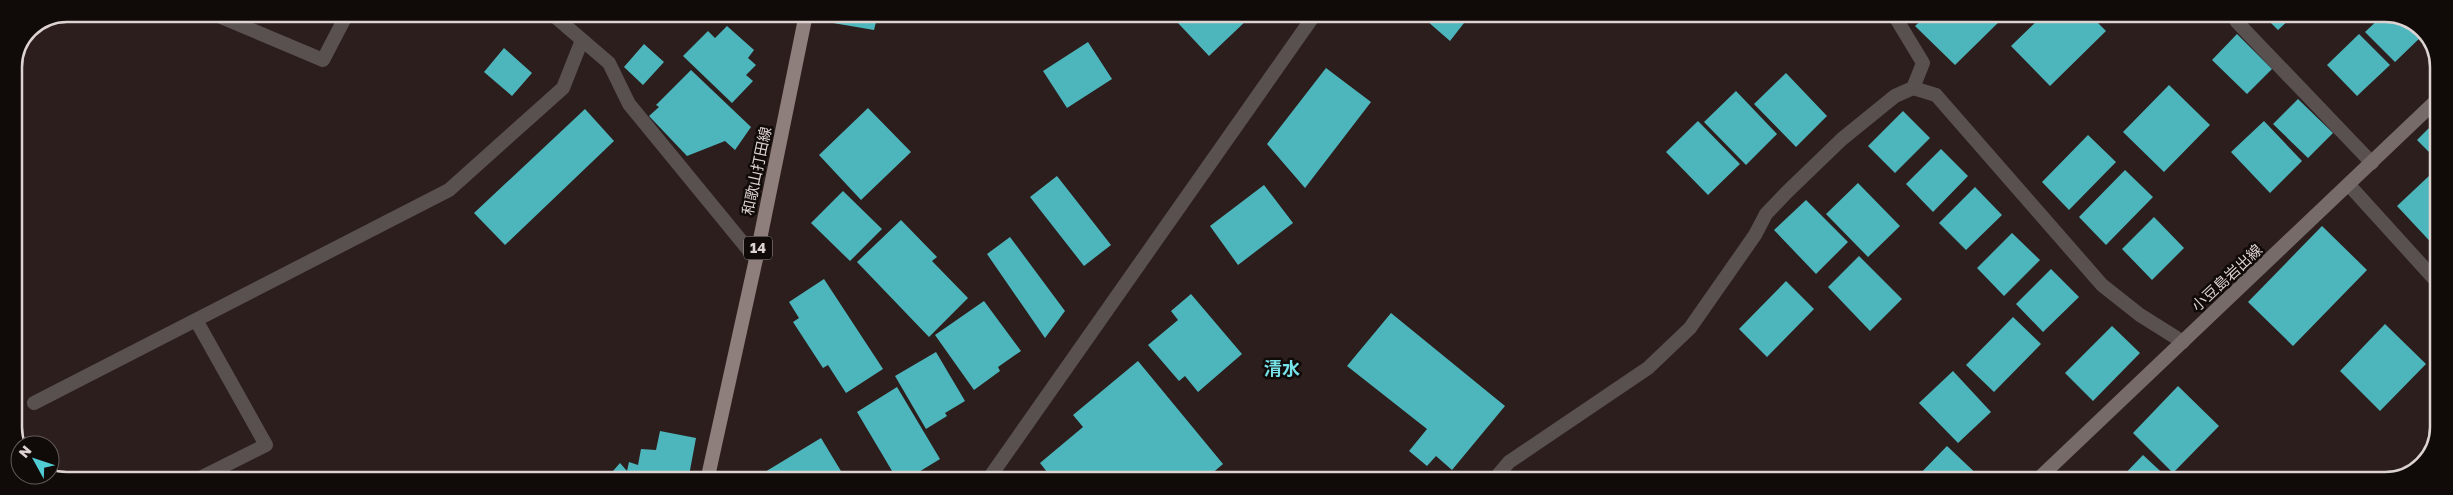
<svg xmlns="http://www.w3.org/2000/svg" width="2453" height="495" font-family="'Golos Text','Noto Sans JP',sans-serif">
  <rect width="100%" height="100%" fill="#2c1e1c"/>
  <path fill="#4db6bd" d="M835,14h48l-2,9 -5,-1 -2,8 -41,-7z
    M1188,14h56l4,5 -39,37 -31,-33z
    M1419,14h52l-21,27z
    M1927,15h79l-51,50 -40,-39z
    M2043,15h47l16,16 -56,55 -39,-40z
    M2263,15h31l-16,15z
    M2383,15h13l30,17 -31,30 -30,-30z
    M727,26l27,24 -6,8 8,7 -10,10 7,6 -21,22 -49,-47 25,-25 7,7z
    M2237,34l35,35 -25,25 -35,-34z
    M2359,34l31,31 -33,31 -30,-31z
    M1088,42l24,37 -45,29 -24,-37z
    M644,44l20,18 -21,23 -19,-18z
    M504,48l28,25 -20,23 -28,-24z
    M1326,68l45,34 -66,86 -38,-44z
    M691,70l60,57 -16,23 -10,-9 -38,15 -38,-40 10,-9 -3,-2z
    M1786,73l41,43 -31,31 -42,-43z
    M2169,85l41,40 -46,47 -41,-40z
    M1736,91l41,43 -31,31 -42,-43z
    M2298,99l35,34 -25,25 -35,-34z
    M868,108l43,44 -50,48 -42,-45z
    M585,109l29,32 -109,104 -31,-32z
    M1903,111l27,27 -35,35 -27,-27z
    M2439,118v44l-22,-22z
    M1698,121l42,43 -32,31 -42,-43z
    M2264,121l38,40 -32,32 -39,-41z
    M2088,135l28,27 -47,48 -27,-28z
    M1941,149l27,27 -35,36 -27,-28z
    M2125,170l28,27 -47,48 -27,-28z
    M2430,175l9,9v67l-42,-45z
    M1057,176l54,69 -27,21 -54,-69z
    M1858,183l42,43 -32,31 -42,-43z
    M1264,185l29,38 -55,42 -28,-39z
    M1975,187l27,28 -36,35 -27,-27z
    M843,191l39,38 -32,32 -39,-38z
    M1806,200l42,42 -32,32 -42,-44z
    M2154,217l30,31 -32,32 -30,-31z
    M901,220l36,37 -5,4 36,37 -39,39 -72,-75z
    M2322,226l45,44 -74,76 -45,-44z
    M2012,233l28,27 -36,36 -27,-28z
    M1010,237l55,74 -20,27 -58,-84z
    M1859,256l43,43 -32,32 -42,-44z
    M2051,269l28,28 -36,35 -27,-28z
    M824,279l59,90 -37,24 -18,-28 -5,3 -30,-46 6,-4 -10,-16z
    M1786,281l28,28 -47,48 -28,-28z
    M1191,294l51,60 -44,38 -13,-16 -6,5 -31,-36 30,-25 -7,-9z
    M984,301l37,50 -23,16 2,4 -26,19 -39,-55z
    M1391,313l114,93 -53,64 -16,-14 -9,10 -18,-15 18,-22 -80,-63z
    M2013,317l28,27 -47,48 -28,-27z
    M2385,324l41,40 -46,47 -40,-40z
    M2112,326l28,27 -47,48 -28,-28z
    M936,352l29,49 -20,12 2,3 -21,13 -31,-53z
    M1138,361l85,103 -20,17h-149l-14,-18 43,-36 -10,-12z
    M1953,371l38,41 -33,31 -39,-40z
    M2178,386l41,40 -46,47 -40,-40z
    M897,387l43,72 -36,22h-6l-41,-69z
    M660,431l36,7 -8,43h-71l-4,-10 7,-8 7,8 2,-9 9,3 3,-16 15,1z
    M821,438l26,43h-83l-4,-6z
    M1947,446l37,35h-71z
    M2143,455l28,26h-53z"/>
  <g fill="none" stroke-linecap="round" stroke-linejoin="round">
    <path stroke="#595150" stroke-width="14" d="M214,14l109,46 24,-46
      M552,14l57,49 20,41 127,155
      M1894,15l29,48 -10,25 23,7 166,190 38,30 43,27
      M2233,15l4,7 135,141
      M2349,185l89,98
      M196,320l70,125 -70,35
      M34,403l415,-213 114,-102 19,-48
      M1493,481l16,-19 139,-94 42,-40 65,-93 11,-21 21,-22 55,-53 53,-43 18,-8"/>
    <path stroke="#595150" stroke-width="14" d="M987,481l328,-467"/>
    <path stroke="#776b69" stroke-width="14" d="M2036,481l403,-383"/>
    <path stroke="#8f7f7c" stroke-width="14" d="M707,481l49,-222 50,-245"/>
  </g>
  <g text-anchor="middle" stroke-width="5" stroke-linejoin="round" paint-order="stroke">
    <rect fill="#100a09" stroke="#a09795" stroke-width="1" x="744" y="236.5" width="28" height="23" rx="4"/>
    <g font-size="14" font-weight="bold" fill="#ddd3d1">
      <text x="758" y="253">14</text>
    </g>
    <g font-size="15" fill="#ddd3d1" stroke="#100a09">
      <text transform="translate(757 171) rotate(-78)" y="5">和歌山打田線</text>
      <text transform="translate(2227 278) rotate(-43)" y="5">小豆島岩出線</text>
    </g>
    <g font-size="18" font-weight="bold" fill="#76e2e8" stroke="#100a09">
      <text x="1282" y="375">清水</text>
    </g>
  </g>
  <path d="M0 0H2453V495H0ZM67 22H2385A45 45 0 0 1 2430 67V427A45 45 0 0 1 2385 472H67A45 45 0 0 1 22 427V67A45 45 0 0 1 67 22Z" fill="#100a09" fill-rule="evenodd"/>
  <path fill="none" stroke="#ddd3d1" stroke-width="2.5" d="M67 22H2385A45 45 0 0 1 2430 67V427A45 45 0 0 1 2385 472H67A45 45 0 0 1 22 427V67A45 45 0 0 1 67 22Z"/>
  <g transform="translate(35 460) rotate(310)"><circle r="24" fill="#100a09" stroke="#625a59"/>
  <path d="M0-4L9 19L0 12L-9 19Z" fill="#51ccd3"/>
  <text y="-8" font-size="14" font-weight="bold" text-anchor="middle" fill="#ddd3d1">N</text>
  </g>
</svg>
